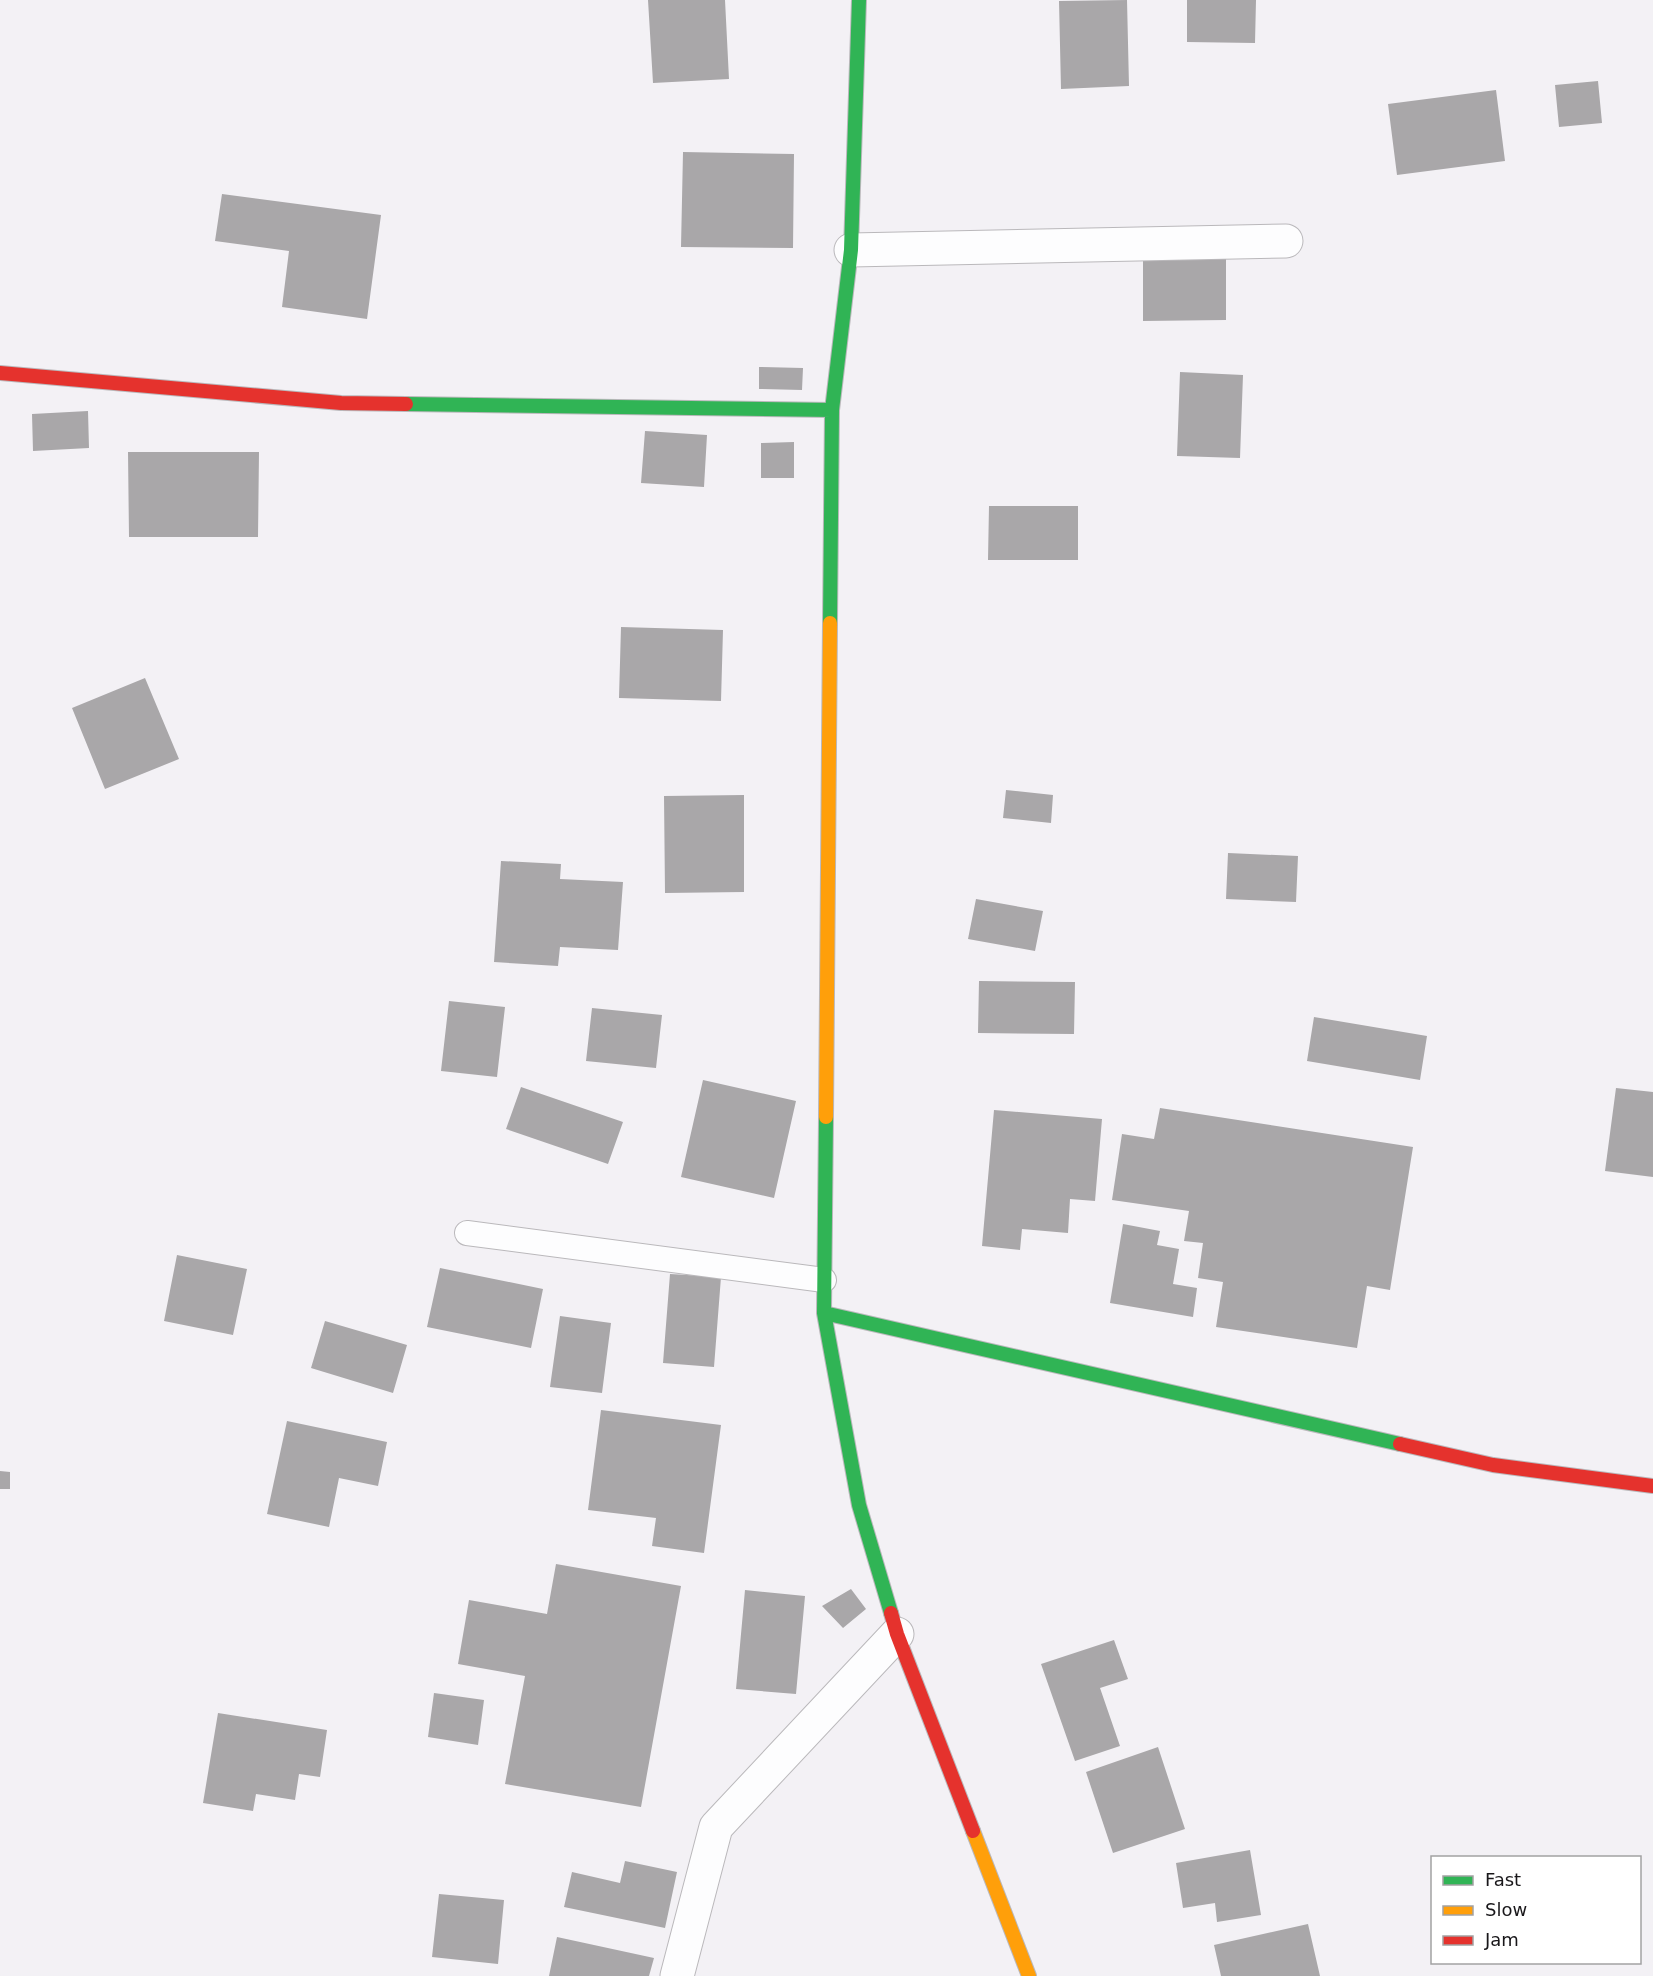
<svg xmlns="http://www.w3.org/2000/svg" width="1653" height="1976" font-family="'DejaVu Sans',sans-serif">
  <rect width="100%" height="100%" fill="#f3f1f5"/>
  <path fill="#a9a7a9" d="M648,0h77l4,79 -76,4z
    M1127,0l2,86 -68,3 -2,-88z
    M1187,0h69l-1,43 -68,-1z
    M1598,81l4,42 -43,4 -4,-42z
    M1496,90l9,71 -108,14 -9,-71z
    M683,152l111,2 -1,94 -112,-1z
    M222,194l159,21 -14,104 -85,-12 7,-56 -74,-10z
    M1226,255v65l-83,1v-65z
    M759,367l44,1 -1,22 -43,-1z
    M1180,372l63,3 -3,83 -63,-2z
    M88,411l1,37 -56,3 -1,-37z
    M645,431l62,4 -3,52 -63,-4z
    M794,442v36h-33v-35z
    M128,452h131l-1,85h-129z
    M989,506h89v54h-90z
    M621,627l102,3 -2,71 -102,-3z
    M145,678l34,81 -74,30 -33,-81z
    M1006,790l47,5 -2,28 -48,-5z
    M744,795v97l-79,1 -1,-97z
    M1228,853l70,3 -2,46 -70,-3z
    M501,861l60,3 -1,15 63,3 -5,68 -58,-3 -2,19 -64,-4z
    M976,899l67,12 -8,40 -67,-12z
    M979,981l96,1 -1,52 -96,-1z
    M449,1001l56,6 -8,70 -56,-6z
    M592,1008l70,7 -6,53 -70,-7z
    M1314,1017l113,19 -7,44 -113,-19z
    M703,1080l93,21 -22,97 -93,-21z
    M521,1087l102,35 -15,42 -102,-35z
    M1616,1088l37,4v85l-48,-6z
    M1160,1108l253,39 -23,143 -23,-4 -10,62 -141,-21 7,-45 -25,-4 5,-35 -19,-2 5,-30 -77,-11 10,-66 32,5z
    M994,1110l108,9 -7,82 -25,-2 -2,34 -46,-4 -2,21 -38,-4z
    M1123,1224l37,7 -3,14 22,4 -6,35 24,4 -4,29 -83,-14z
    M177,1255l70,14 -14,66 -69,-14z
    M440,1268l103,21 -12,59 -104,-21z
    M670,1274l51,3 -7,90 -51,-4z
    M560,1316l51,7 -9,70 -52,-6z
    M325,1321l82,24 -14,48 -82,-25z
    M601,1410l120,15 -17,128 -52,-7 4,-28 -68,-8z
    M287,1421l100,21 -9,44 -39,-8 -10,49 -62,-13z
    M0,1471l10,1v17h-10z
    M556,1564l125,22 -40,221 -136,-23 20,-108 -67,-12 11,-64 78,14z
    M851,1589l15,20 -23,19 -21,-22z
    M745,1590l60,6 -9,98 -60,-5z
    M1114,1640l14,39 -28,9 20,58 -45,15 -34,-97z
    M434,1693l50,7 -6,45 -50,-8z
    M218,1713l109,17 -7,47 -21,-3 -4,26 -39,-6 -3,17 -50,-8z
    M1158,1747l27,82 -72,24 -27,-81z
    M1250,1850l11,65 -44,7 -2,-19 -32,5 -7,-45z
    M625,1861l52,11 -12,56 -101,-21 8,-35 48,11z
    M439,1894l65,6 -6,64 -66,-7z
    M1308,1924l12,52h-99l-7,-31z
    M557,1937l97,21 -5,18h-100z"/>
  <g fill="none" stroke-linecap="round" stroke-linejoin="round">
    <defs>
      <path id="lane" d="M467,1233l357,47"/>
      <path id="street" d="M851,250l435,-9
        M677,1976l39,-149 181,-193"/>
      <path id="fast" d="M406,404l426,6
        M830,623l2,-213 19,-160 8,-250
        M826,1117l-2,196 35,192 32,108
        M824,1313l576,131"/>
      <path id="slow" d="M826,1117l4,-494
        M973,1831l56,145"/>
      <path id="jam" d="M0,373l341,30 65,1
        M1400,1444l93,21 160,21
        M891,1613l6,21 76,197"/>
    </defs>
    <use href="#lane" stroke="#bab8bb" stroke-width="26"/>
    <use href="#street" stroke="#bab8bb" stroke-width="35"/>
    <use href="#fast" stroke="#bab8bb" stroke-width="16"/>
    <use href="#slow" stroke="#bab8bb" stroke-width="16"/>
    <use href="#jam" stroke="#bab8bb" stroke-width="16"/>
    <use href="#lane" stroke="#fdfdfe" stroke-width="24"/>
    <use href="#street" stroke="#fdfdfe" stroke-width="33"/>
    <use href="#fast" stroke="#30b455" stroke-width="14"/>
    <use href="#slow" stroke="#ff9f0a" stroke-width="14"/>
    <use href="#jam" stroke="#e5322d" stroke-width="14"/>
  </g>
  <rect x="1431" y="1856" width="210" height="108" fill="#ffffff" stroke="#a3a2a3" stroke-width="1.5"/>
  <rect x="1443" y="1876" width="30" height="9" fill="#30b455" stroke="#a3a2a3" stroke-width="1.5"/>
  <text x="1485" y="1886" font-size="18" fill="#19171a">Fast</text>
  <rect x="1443" y="1906" width="30" height="9" fill="#ff9f0a" stroke="#a3a2a3" stroke-width="1.5"/>
  <text x="1485" y="1916" font-size="18" fill="#19171a">Slow</text>
  <rect x="1443" y="1936" width="30" height="9" fill="#e5322d" stroke="#a3a2a3" stroke-width="1.5"/>
  <text x="1485" y="1946" font-size="18" fill="#19171a">Jam</text>
</svg>
